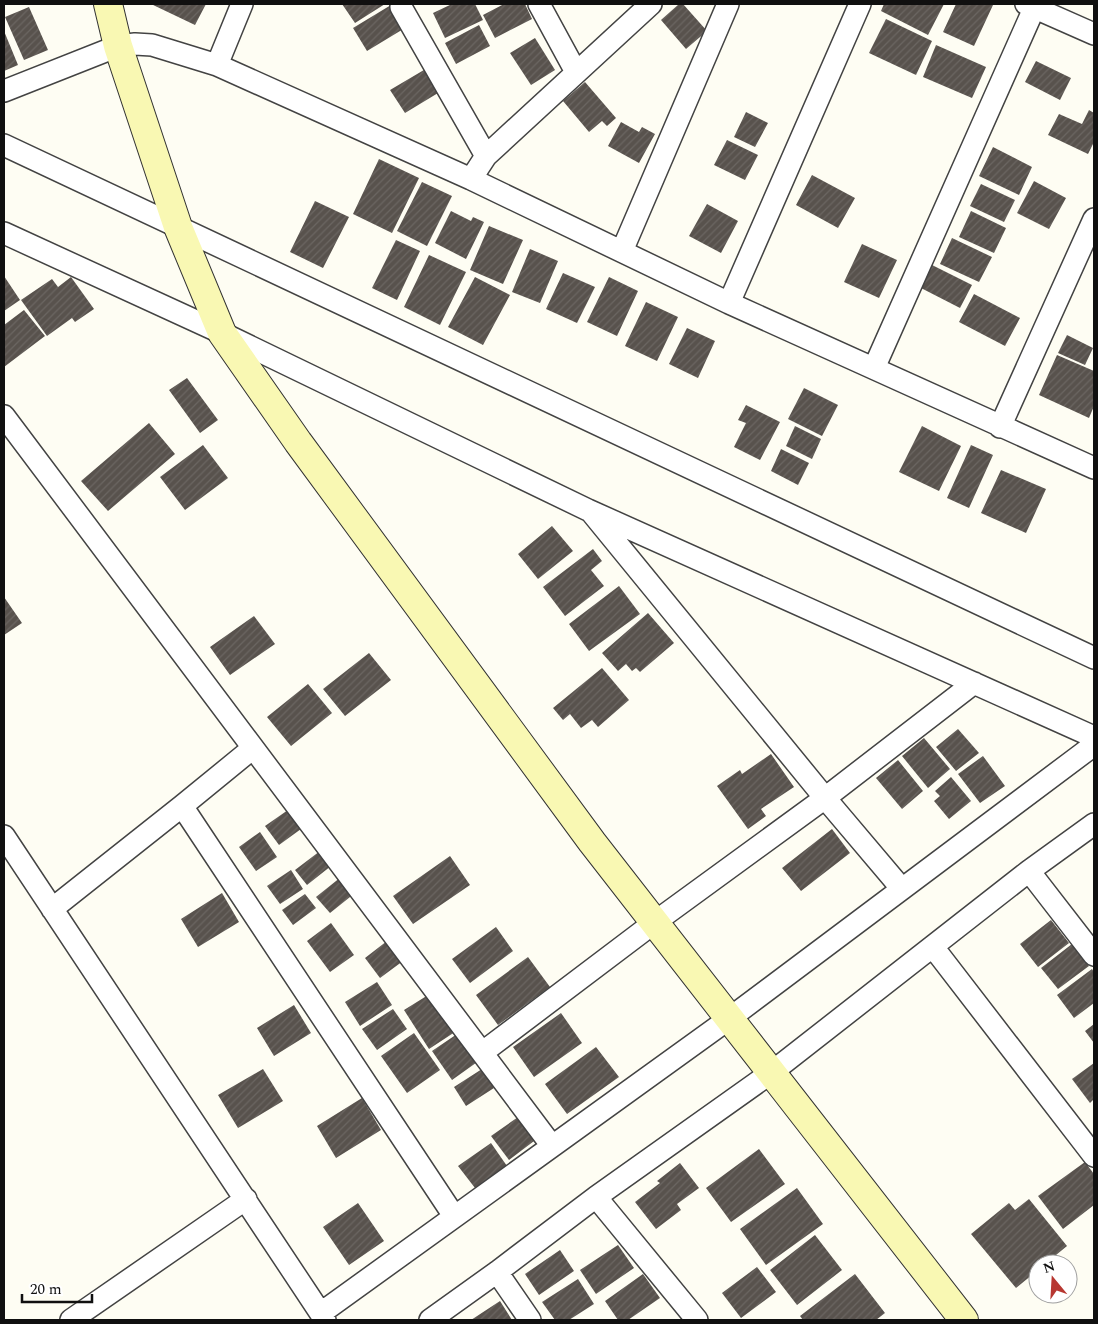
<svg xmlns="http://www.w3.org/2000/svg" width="1098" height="1324" font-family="Spectral,serif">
  <defs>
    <pattern id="building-hatch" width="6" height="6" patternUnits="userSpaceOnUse" patternTransform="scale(1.25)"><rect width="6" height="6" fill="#58524d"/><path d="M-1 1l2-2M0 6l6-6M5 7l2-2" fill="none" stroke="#6b6662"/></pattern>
  </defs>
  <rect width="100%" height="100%" fill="#fefdf3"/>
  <path fill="url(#building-hatch)" d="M151,4h55l-11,21z
    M342,4h43l-30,19z
    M452,4h23l8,16 -38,18 -12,-25z
    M504,4h21l7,15 -37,19 -12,-23z
    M679,4h4l24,27 -21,18 -25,-29z
    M884,4h60l-16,31 -47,-24z
    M956,4l37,1 -19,41 -31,-14z
    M391,5l14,23 -38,23 -14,-23z
    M29,7l19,43 -24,10 -19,-43z
    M886,19l46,22 -16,34 -47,-22z
    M479,25l11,21 -34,18 -11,-21z
    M4,31l14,34 -14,6z
    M535,38l20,32 -24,15 -21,-32z
    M936,45l50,22 -14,31 -49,-21z
    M1036,61l35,17 -11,22 -35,-18z
    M429,67l14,23 -38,23 -15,-23z
    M585,82l31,36 -9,8 -5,-5 -13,11 -26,-31z
    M1089,110l5,3v29l-6,12 -40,-19 11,-21 23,10z
    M746,112l22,11 -13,24 -21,-10z
    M621,122l18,10 3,-5 13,7 -16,29 -31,-17z
    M727,140l31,15 -13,25 -31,-15z
    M993,147l39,20 -13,28 -40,-19z
    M379,159l40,19 -27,55 -39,-19z
    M812,175l43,23 -17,30 -42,-23z
    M1034,181l32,17 -17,31 -32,-16z
    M422,182l30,14 -25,50 -30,-15z
    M981,184l34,16 -11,22 -34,-16z
    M315,201l34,16 -26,51 -33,-16z
    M707,204l31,17 -17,32 -32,-17z
    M451,211l20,10 2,-4 11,5 -18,37 -31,-16z
    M971,211l35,17 -12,25 -35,-16z
    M489,226l34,14 -20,44 -33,-14z
    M952,238l40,19 -13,25 -39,-18z
    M396,240l24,11 -23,49 -25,-12z
    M862,244l35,16 -18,38 -35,-16z
    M530,249l28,12 -18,42 -28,-11z
    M429,255l37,17 -26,53 -36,-18z
    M932,265l40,20 -12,23 -39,-20z
    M563,273l32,14 -18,36 -31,-14z
    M4,276l16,24 -16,11z
    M71,277l23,32 -19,13 -3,-4 -25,18 -26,-36 31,-21 6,8z
    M475,277l35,18 -27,50 -35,-18z
    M609,277l29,14 -21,45 -30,-14z
    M974,294l46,24 -15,28 -46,-24z
    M646,302l32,15 -21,44 -32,-15z
    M24,310l21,26 -41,31v-42z
    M687,328l28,13 -17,37 -29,-14z
    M1067,335l26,13 -8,17 -27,-12z
    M1057,355l37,16v35l-5,12 -50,-23z
    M187,378l31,42 -18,13 -31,-43z
    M804,388l34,17 -16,31 -34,-17z
    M746,405l34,17 -20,38 -26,-13 12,-24 -8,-3z
    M149,423l26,31 -67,57 -27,-30z
    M795,426l26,13 -9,20 -26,-13z
    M922,426l39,20 -22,45 -40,-19z
    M203,445l25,33 -43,32 -25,-33z
    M971,445l22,10 -24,53 -22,-10z
    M781,449l28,14 -11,22 -27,-14z
    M1001,470l45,19 -20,44 -45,-20z
    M552,526l21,25 -35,28 -20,-25z
    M593,549l9,12 -11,9 13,16 -39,30 -22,-29z
    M619,586l21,28 -51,37 -20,-27z
    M4,597l18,26 -18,12z
    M648,613l26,30 -34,29 -4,-4 -4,3 -6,-7 -8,7 -16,-18z
    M254,616l21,28 -45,31 -20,-28z
    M369,653l22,27 -46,36 -22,-27z
    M602,668l27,32 -31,27 -6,-7 -11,8 -11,-14 -7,6 -10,-12z
    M308,684l24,29 -41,33 -24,-29z
    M958,729l21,24 -23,18 -20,-24z
    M924,738l26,31 -22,19 -26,-32z
    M771,754l23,33 -33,22 5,7 -18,13 -31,-43 23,-16 2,4z
    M983,756l22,30 -25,17 -22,-29z
    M898,760l25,31 -21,18 -26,-31z
    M951,777l20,24 -22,18 -15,-18 6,-5 -5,-5z
    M288,810l13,19 -22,16 -14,-19z
    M832,829l18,24 -49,38 -19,-23z
    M260,832l17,25 -21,14 -17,-24z
    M320,851l11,15 -24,19 -12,-15z
    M450,856l20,29 -57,39 -20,-28z
    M291,870l12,19 -23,15 -13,-18z
    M341,877l14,16 -25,20 -14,-16z
    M222,893l17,29 -41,25 -17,-28z
    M305,894l11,14 -23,17 -11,-15z
    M1051,920l18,23 -31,24 -18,-23z
    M331,923l23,32 -24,17 -23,-31z
    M496,927l17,24 -43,32 -18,-24z
    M387,941l16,20 -23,17 -15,-20z
    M1072,944l17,22 -31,23 -17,-21z
    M528,957l22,30 -52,38 -22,-30z
    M1092,969l2,3v31l-20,15 -17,-23z
    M377,982l15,23 -32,21 -15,-24z
    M433,992l25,38 -29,19 -25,-39z
    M294,1005l17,28 -37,23 -17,-28z
    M393,1009l14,20 -30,21 -15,-21z
    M561,1013l21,30 -48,34 -21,-30z
    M1094,1024v19l-9,-12z
    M460,1032l20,28 -28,20 -20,-29z
    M414,1033l26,37 -33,23 -26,-37z
    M596,1047l23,30 -52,37 -22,-30z
    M1094,1063v36l-4,4 -18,-24z
    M263,1069l20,32 -45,27 -20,-33z
    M482,1069l12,19 -28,18 -12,-19z
    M362,1098l19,32 -45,28 -19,-32z
    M521,1115l17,23 -29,22 -18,-24z
    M491,1143l16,23 -32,22 -17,-22z
    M759,1149l26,35 -54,38 -25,-34z
    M1085,1162l9,12v31l-31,24 -25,-33z
    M680,1163l19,25 -22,16 4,6 -25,19 -21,-27 25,-19 -3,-2z
    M797,1188l26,36 -57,41 -26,-36z
    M1029,1199l38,47 -22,18h-7v6l-22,18 -45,-54 38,-31 6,7z
    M358,1203l26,38 -35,24 -26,-38z
    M815,1235l27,35 -45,35 -27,-35z
    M618,1245l16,23 -38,26 -16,-24z
    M560,1250l14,21 -35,24 -14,-21z
    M757,1267l19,25 -35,26 -19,-25z
    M643,1274l17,24 -32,22h-10l-13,-19z
    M855,1274l30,39 -9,7h-73l-3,-4z
    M578,1279l16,25 -25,16h-14l-13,-18z
    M500,1301l12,19h-41z"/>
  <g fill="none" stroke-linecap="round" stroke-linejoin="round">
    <defs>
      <path id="minor" d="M539,4l37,68
        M1026,4l68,30
        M401,7l85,149
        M217,65l25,-61
        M4,91l114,-45 17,-2 17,1 65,20 254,114 258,124 365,165
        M4,145l1090,513
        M471,179l15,-23 165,-152
        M4,233l218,100 366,177 506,227
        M622,251l106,-247
        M729,303l131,-299
        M874,368l162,-364
        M4,416l548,730
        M1000,427l94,-208
        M592,513l233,285 77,91
        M182,806l272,410
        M4,836l321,484
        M1029,871l65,84
        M52,909l130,-103 71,-58
        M933,947l161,209
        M483,1052l172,-130 170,-124 149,-115
        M596,1197l101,123
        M497,1272l33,48
        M321,1313l409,-295 364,-273
        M71,1320l175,-121
        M430,1320l67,-48 99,-75 176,-125 257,-201 65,-47"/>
      <path id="secondary" d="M108,4l10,42 60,181 44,106 76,109 294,400 372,478"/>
    </defs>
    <use href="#minor" stroke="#434343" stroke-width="24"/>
    <use href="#secondary" stroke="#323232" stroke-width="30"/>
    <use href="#minor" stroke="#fff" stroke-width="21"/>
    <use href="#secondary" stroke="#f9f8b3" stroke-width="28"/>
  </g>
  <rect width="1098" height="1324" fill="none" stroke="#101010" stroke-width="10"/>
  <g transform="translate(1053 1279) rotate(342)"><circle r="24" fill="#ffffff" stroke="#9f9f9f"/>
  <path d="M0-4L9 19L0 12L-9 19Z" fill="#b73731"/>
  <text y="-8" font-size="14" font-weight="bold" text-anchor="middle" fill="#101010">N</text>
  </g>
  <path d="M22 1294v8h70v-8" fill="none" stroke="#101010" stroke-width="2.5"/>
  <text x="30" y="1294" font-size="15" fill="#101010" stroke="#ffffff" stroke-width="4" paint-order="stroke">20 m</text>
</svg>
